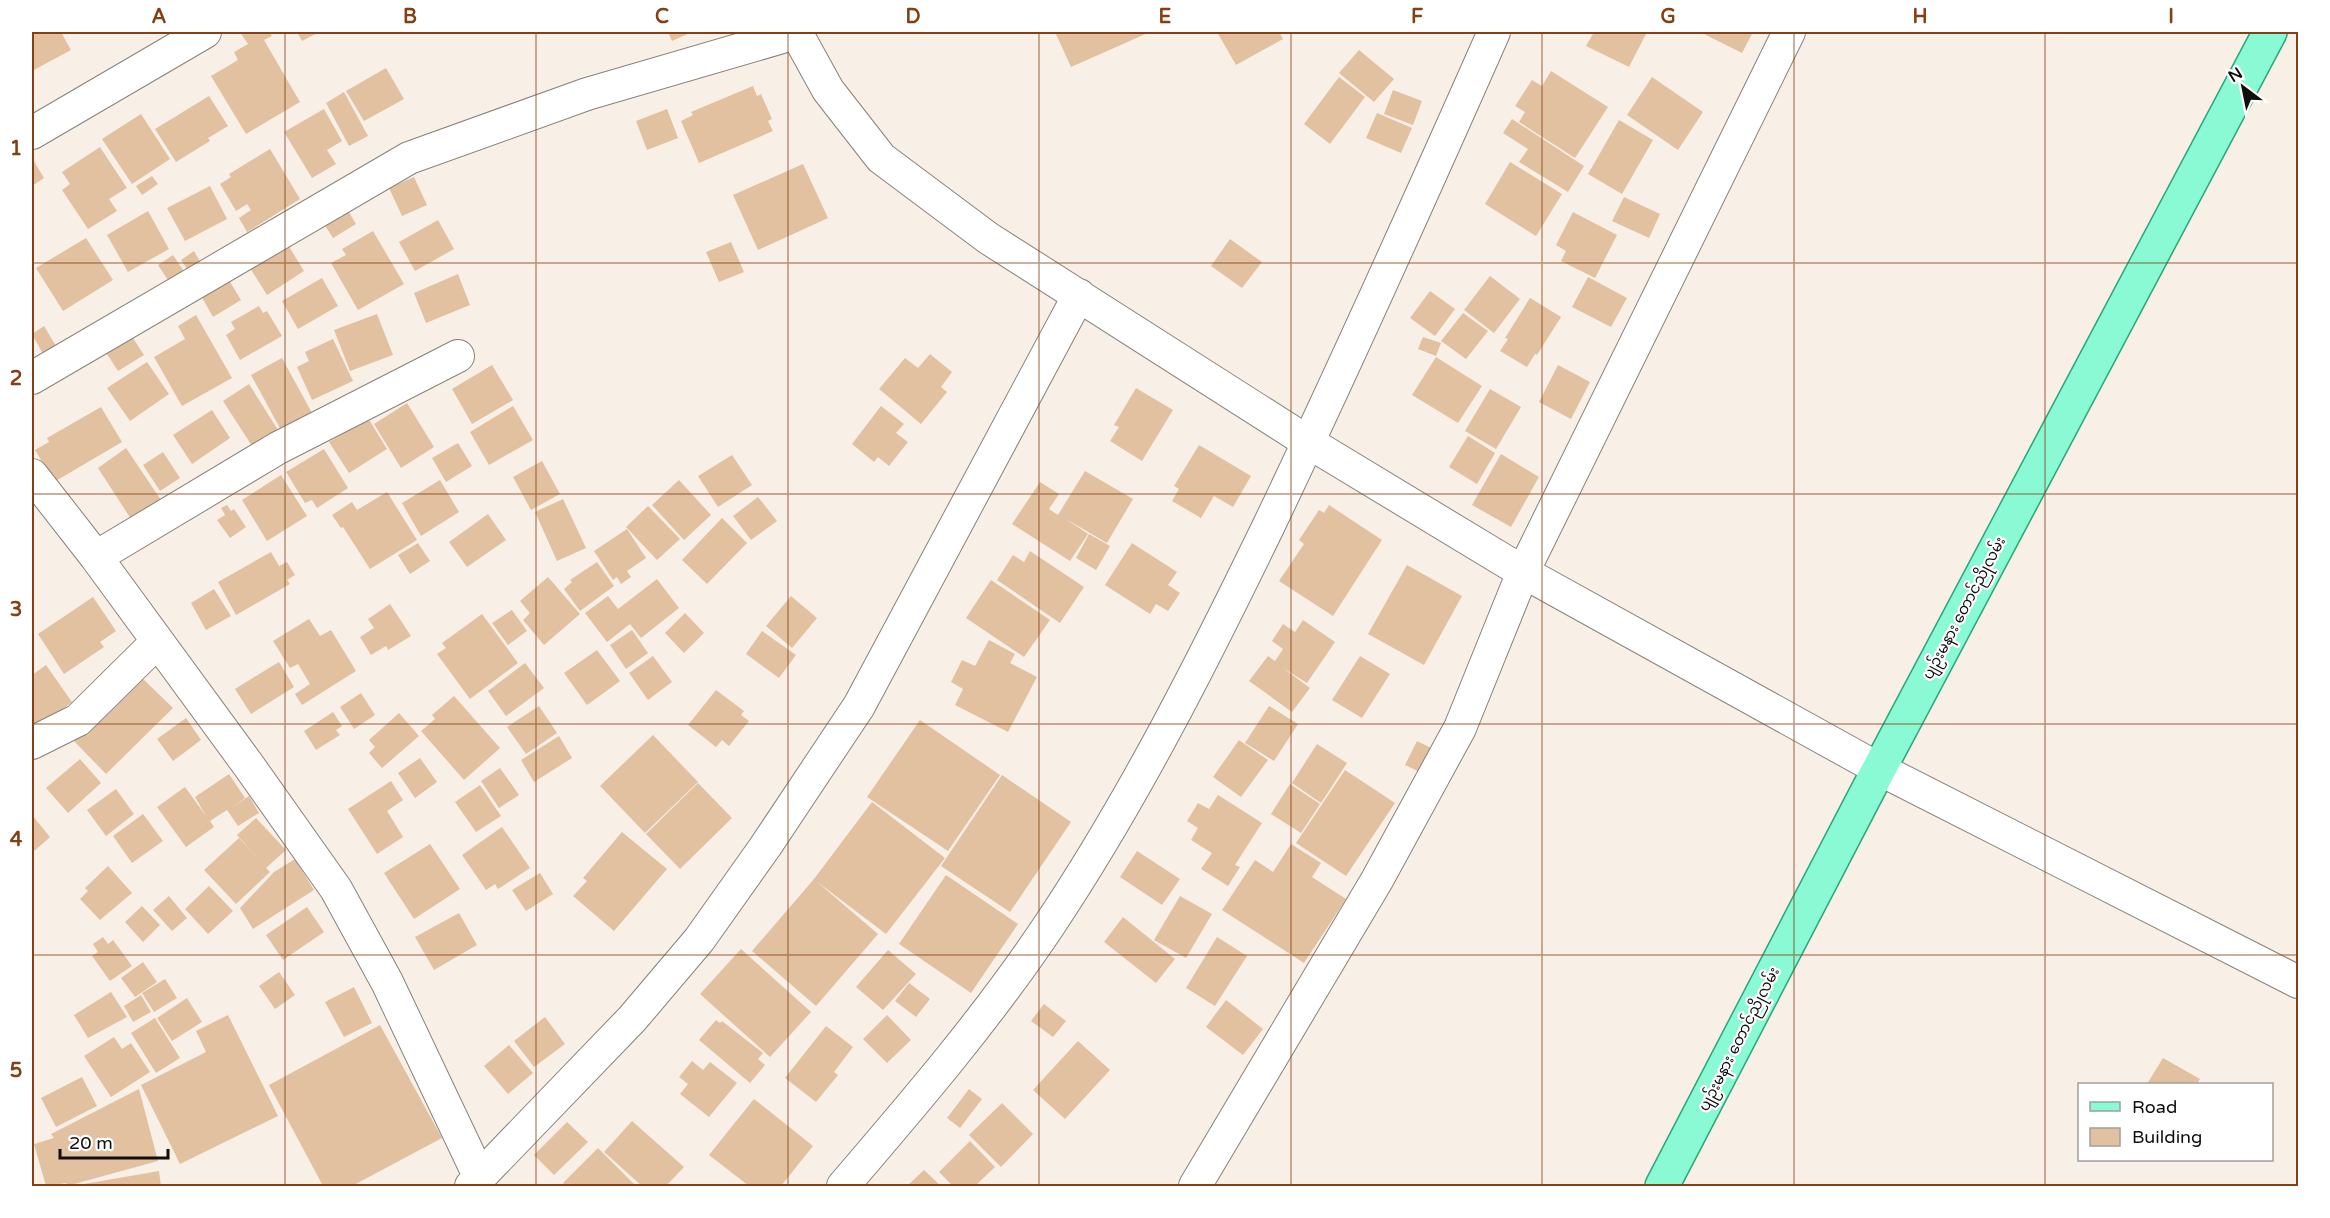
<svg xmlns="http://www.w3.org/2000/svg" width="2330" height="1218" font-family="'Varela Round','Noto Sans Myanmar',sans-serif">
  <rect width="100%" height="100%" fill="#f8efe6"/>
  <path fill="#e2c1a1" d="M32,32h29l10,18 -39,21z
    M240,32h29l3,4 -8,4 36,62 -54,32 -35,-58 27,-16 -4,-8 14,-8z
    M297,32h22l-17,9z
    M668,32h24l-20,9z
    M1055,32h95l-79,35z
    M1217,32h62l4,7 -47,26z
    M1594,32h53l-18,35 -43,-21z
    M1700,32h53l-11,21z
    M1359,50l35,29 -20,23 -35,-29z
    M386,68l18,31 -40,22 -18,-30z
    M1551,71l57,36 -33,51 -56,-36 6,-10 -10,-6 17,-26 10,6z
    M1339,77l26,20 -35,47 -26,-20z
    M1652,77l51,35 -25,38 -51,-35z
    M753,86l4,10 4,-2 11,25 -4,2 5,10 -74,32 -18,-42 12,-6 -2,-3z
    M1393,90l29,11 -9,24 -29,-11z
    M344,92l24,44 -19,10 -23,-43z
    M209,96l19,30 -20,12 2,3 -34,21 -21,-33z
    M324,109l18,32 -15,9 9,14 -24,14 -28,-46z
    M667,109l11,29 -31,12 -11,-29z
    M1377,113l35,15 -11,25 -35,-15z
    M141,114l29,45 -38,25 -30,-45z
    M1512,119l72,47 -16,26 -49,-30 9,-13 -25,-16z
    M1619,120l34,20 -31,54 -34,-20z
    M100,147l27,41 -18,11 8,12 -29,18 -26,-39 8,-6 -8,-12z
    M270,149l30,50 -53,33 -8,-14 12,-8 -4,-6 -11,7 -16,-27 11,-7 -2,-3z
    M32,158l12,20 -12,8z
    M1510,162l52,32 -26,42 -51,-32z
    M803,164l25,54 -70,32 -25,-55z
    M152,176l6,8 -16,11 -6,-9z
    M414,177l13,28 -25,11 -13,-28z
    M210,186l17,33 -42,22 -18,-33z
    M1624,197l36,17 -11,24 -37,-17z
    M347,209l9,15 -23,14 -9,-14z
    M148,211l21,38 -41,23 -21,-37z
    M1573,212l44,23 -22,43 -34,-17 5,-10 -10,-6z
    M438,220l16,29 -39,22 -16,-29z
    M373,231l31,53 -46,26 -27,-47 15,-8 -4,-6z
    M86,238l27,42 -50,31 -27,-43z
    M1230,239l32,23 -20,26 -31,-22z
    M731,242l13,30 -25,10 -13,-30z
    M288,245l16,26 -37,24 -17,-27z
    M194,251l8,14 -13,7 -8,-12z
    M173,255l12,18 -15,10 -12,-18z
    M458,274l12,31 -44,18 -12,-30z
    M1490,276l30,23 -26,34 -30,-23z
    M227,277l14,23 -28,17 -13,-23z
    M1588,277l39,21 -16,29 -39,-20z
    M322,278l16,28 -40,23 -16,-28z
    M1430,291l25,18 -20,27 -25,-18z
    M1530,298l31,19 -24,38 -2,-1 -8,13 -27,-16 8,-12 -3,-1z
    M259,306l4,7 4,-2 15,25 -42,24 -14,-25 9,-6 -4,-7z
    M1463,313l25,18 -22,28 -25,-18z
    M377,314l16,41 -43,16 -16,-41z
    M196,315l36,63 -50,28 -28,-49 31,-18 -7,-13z
    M44,326l12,20 -13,8 -11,-20z
    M129,332l15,23 -26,16 -15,-23z
    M1423,337l18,6 -5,13 -18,-7z
    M333,339l20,42 -41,19 -15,-33 12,-6 -4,-9z
    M930,354l22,18 -11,15 6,5 -26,32 -42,-35 26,-31 13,10z
    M1436,357l46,29 -24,37 -46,-28z
    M282,358l30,55 -31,17 -30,-55z
    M147,362l22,32 -39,27 -23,-33z
    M492,365l21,35 -41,24 -20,-35z
    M1558,365l32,17 -19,37 -32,-17z
    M249,384l29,46 -26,16 -29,-45z
    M1136,388l37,22 -31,51 -32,-20 9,-14 -5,-2z
    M1490,389l31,18 -25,42 -31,-18z
    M407,403l27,44 -33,21 -27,-44z
    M513,406l20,34 -44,25 -19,-33z
    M881,406l23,18 -8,9 12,9 -19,24 -11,-9 -4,5 -22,-18z
    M101,407l21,35 -68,40 -19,-32 14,-8 -2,-4z
    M212,410l18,28 -38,26 -19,-29z
    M368,418l19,31 -38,24 -20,-31z
    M1468,436l27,17 -18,31 -28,-17z
    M458,443l14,23 -26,16 -14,-24z
    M1199,445l52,31 -18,31 -19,-11 -13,22 -29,-17 7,-12 -5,-3z
    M126,448l35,52 -30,19 -33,-51z
    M324,449l24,39 -31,20 -5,-8 -7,3 -19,-31z
    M163,452l17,26 -20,13 -17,-26z
    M1501,454l38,23 -28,50 -39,-22z
    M732,455l20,30 -34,22 -20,-31z
    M542,461l18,33 -29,16 -18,-33z
    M1085,471l48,28 -26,44 -41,-24 22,15 -18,27 -58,-37 28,-42 19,12 -10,15 9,6z
    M281,475l26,41 -40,25 -25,-41z
    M440,480l19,32 -38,24 -19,-33z
    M679,480l32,35 -27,25 -32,-35z
    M387,492l30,48 -47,29 -27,-42 -2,1 -9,-13 20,-13 5,8z
    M758,497l19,24 -26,19 -18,-24z
    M563,499l23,49 -29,13 -22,-49z
    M227,505l4,6 3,-2 12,18 -16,11 -13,-18 8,-5 -4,-7z
    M1329,505l53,35 -49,76 -54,-35 25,-37 -5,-4 20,-30 5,3z
    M648,506l32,33 -23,21 -31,-33z
    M488,514l18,26 -39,27 -18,-25z
    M722,518l25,25 -40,41 -25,-24z
    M627,529l19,29 -19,13 4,6 -10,7 -4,-7 -4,3 -19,-29z
    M1089,534l21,12 -14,24 -20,-12z
    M418,543l12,18 -20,13 -12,-19z
    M1132,543l45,29 -9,13 12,8 -12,18 -12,-7 -6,10 -45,-29z
    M1030,551l54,36 -24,36 -63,-43 16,-25 11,7z
    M271,552l8,14 8,-4 8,13 -8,5 3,4 -54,31 -18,-33z
    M597,562l17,24 -34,25 -16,-22 8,-7 -2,-2z
    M1407,565l55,31 -38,69 -56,-31z
    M548,577l32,37 -36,31 -21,-25 7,-7 -10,-12z
    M657,579l22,29 -38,30 -11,-14 -23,18 -22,-29 23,-17 10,13z
    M991,580l59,40 -26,37 -58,-39z
    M214,589l17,27 -25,14 -15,-27z
    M791,596l26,22 -25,30 -26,-22z
    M93,597l23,34 -16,11 4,5 -40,27 -26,-40z
    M390,604l21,32 -23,14 -2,-4 -15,9 -11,-18 14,-9 -6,-9z
    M512,610l15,21 -19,14 -16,-22z
    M685,613l19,20 -20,20 -19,-20z
    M482,614l36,49 -48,36 -33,-45 9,-6 -4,-5z
    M309,619l11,17 11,-6 25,41 -54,34 -7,-11 15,-10 -12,-20 -8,4 -17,-27z
    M1303,620l32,22 -28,41 -24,-15 27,20 -18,24 -43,-31 19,-25 7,5 8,-12 -11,-8 11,-17 12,8z
    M632,630l16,23 -22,16 -16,-24z
    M762,631l34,24 -17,23 -33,-24z
    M989,640l26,14 -5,9 27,14 -29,55 -53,-27 8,-16 -12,-7 11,-22 13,6z
    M597,650l23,31 -33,24 -23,-32z
    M653,656l19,26 -24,18 -19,-27z
    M1360,656l30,18 -28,44 -30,-18z
    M279,662l15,25 -43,27 -16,-25z
    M525,663l19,25 -38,28 -18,-25z
    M46,665l26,37 -40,29v-56z
    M139,675l34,33 -67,66 -33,-34z
    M716,690l28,21 -3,4 8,6 -20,25 -7,-6 -6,7 -28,-22z
    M361,693l14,22 -21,14 -14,-22z
    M454,696l46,52 -36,32 -43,-49 14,-12 -3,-4z
    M539,706l18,27 -31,21 -19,-27z
    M1269,706l29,18 -24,37 -29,-18z
    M333,712l9,14 -6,4 4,5 -24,15 -12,-19z
    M399,713l20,23 -37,32 -13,-15 6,-6 -6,-7z
    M186,718l15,22 -28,21 -16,-22z
    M920,720l80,55 -52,76 -81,-54z
    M653,735l45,47 -53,51 -45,-47z
    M559,736l13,22 -38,24 -13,-22z
    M1239,740l29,20 -27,37 -28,-20z
    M1417,741l22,11 -11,24 -23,-11z
    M1317,744l30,19 -26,40 -29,-20z
    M420,758l17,24 -22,16 -17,-25z
    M80,759l21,24 -33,30 -22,-25z
    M500,768l19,27 -20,13 -18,-27z
    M1345,770l50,33 -49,73 -50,-33z
    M229,774l16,24 -14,10 18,-12 10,17 -21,13 -11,-16 -17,11 4,6 -28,20 -29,-40 28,-20 21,29 -11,-19z
    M1002,775l69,47 -61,90 -69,-46z
    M391,781l12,19 -16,11 16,26 -26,17 -29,-45z
    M698,783l34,35 -52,51 -34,-35z
    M1290,784l30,20 -19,29 -30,-19z
    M480,785l21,31 -25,16 -21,-30z
    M116,789l18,25 -28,22 -19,-26z
    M1218,795l44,28 -27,42 5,2 -12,19 -27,-17 11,-16 -21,-13 7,-12 -11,-7 11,-18 11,6z
    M872,802l73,56 -59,76 -70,-53 62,53 -62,72 -64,-55 62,-72z
    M143,814l20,27 -31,22 -19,-27z
    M32,815l18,22 -18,16z
    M256,818l30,32 -20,18 4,4 -34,32 -32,-34 35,-32 15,16 -17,-19z
    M502,827l28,41 -32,21 -3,-5 -9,6 -24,-35z
    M622,832l45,37 -53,62 -41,-35 14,-15 -4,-3z
    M430,844l30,45 -46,30 -30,-46z
    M1291,844l30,19 -9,14 34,22 -42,64 -82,-53 33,-50 18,12z
    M1137,851l43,28 -18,26 -42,-28z
    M295,859l19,31 -61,39 -13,-21 34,-36z
    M108,866l24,27 -32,27 -20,-21 8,-8 -3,-3z
    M540,873l13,21 -27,17 -14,-21z
    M946,875l72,49 -47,69 -72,-49z
    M209,886l24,25 -25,23 -23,-25z
    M169,896l18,22 -15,13 -19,-21z
    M1180,896l32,18 -26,44 -32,-18z
    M142,906l18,19 -17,17 -18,-20z
    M307,907l17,25 -41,28 -17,-25z
    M459,913l18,32 -43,25 -19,-33z
    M1123,917l52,42 -19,24 -52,-41z
    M103,937l5,7 5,-4 19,26 -22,15 -18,-25 6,-4 -5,-8z
    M1217,937l30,19 -32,50 -29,-18z
    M741,949l70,63 -41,45 -70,-63z
    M888,950l28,24 -33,36 -27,-23z
    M143,962l14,20 -22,15 -14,-19z
    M279,972l16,23 -20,14 -16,-23z
    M165,979l12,19 -23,14 -12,-19z
    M909,983l21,16 -14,18 -21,-16z
    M354,987l18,36 -28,14 -19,-35z
    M111,992l16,25 -39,21 -14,-23z
    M141,995l10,17 -18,10 -9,-16z
    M187,998l15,24 -30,19 -15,-23z
    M1226,1000l37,29 -20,26 -37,-28z
    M1044,1004l22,17 -13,16 -22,-16z
    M228,1015l50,101 -98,48 -39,-79 65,-33 -10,-21z
    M887,1015l24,25 -24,23 -24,-24z
    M545,1017l20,27 -31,23 -20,-26z
    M155,1018l25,40 -24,15 -25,-40z
    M716,1020l4,3 2,-2 41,32 -5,6 7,6 -15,18 -51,-43z
    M380,1025l62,113 -90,48h-29l-54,-101z
    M826,1026l27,21 -19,25 4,3 -22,27 -31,-24z
    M114,1037l8,12 9,-6 19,29 -39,25 -27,-41z
    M1078,1041l32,29 -45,49 -32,-29z
    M509,1045l24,28 -25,21 -24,-28z
    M2163,1058l37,21 -3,5h-50z
    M692,1061l11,9 7,-8 27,21 -28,34 -29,-23 8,-10 -9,-7z
    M82,1077l15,29 -41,21 -15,-29z
    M139,1089l19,72 -91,25 -1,-3 -20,3 -12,-42 20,-6 -3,-4z
    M969,1089l13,10 -22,29 -13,-10z
    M754,1099l59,47 -32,40h-32l-40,-31z
    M1002,1103l31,31 -32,33 -32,-32z
    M632,1121l52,46 -18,19h-24l-38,-34z
    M567,1122l21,20 -34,33 -20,-20z
    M970,1141l25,26 -20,19h-22l-14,-14z
    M598,1148l38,38h-70l-3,-3z
    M924,1170l17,16h-34z
    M159,1171l2,15h-83v-1z"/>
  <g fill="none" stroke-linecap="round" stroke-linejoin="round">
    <defs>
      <path id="minor" d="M796,32l32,58 53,68 107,80 320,204 215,130 356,197 419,213
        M32,133l173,-101
        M32,378l377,-220 178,-64 209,-61
        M32,475l64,82 153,209 87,123 51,93 93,196
        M96,557l182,-109 180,-92
        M32,743l46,-23 79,-78
        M471,1186l161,-167 67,-79 66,-93 94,-141 220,-411
        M843,1186c72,-84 145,-169 207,-262 84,-126 153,-263 219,-399 78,-163 152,-328 225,-493
        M1195,1186l182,-306 83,-152 63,-156 266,-540"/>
      <path id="primary" d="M1662,1186l217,-417 391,-737"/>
    </defs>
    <use href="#minor" stroke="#89817a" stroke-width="34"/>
    <use href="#primary" stroke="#2ca57a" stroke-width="36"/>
    <use href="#minor" stroke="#fff" stroke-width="32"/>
    <use href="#primary" stroke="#89fad3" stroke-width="33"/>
  </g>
  <path fill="none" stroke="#844014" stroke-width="1.5" stroke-opacity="0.55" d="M285,32v1154M536,32v1154M788,32v1154M1039,32v1154M1291,32v1154M1542,32v1154M1794,32v1154M2045,32v1154M32,263h2266M32,494h2266M32,724h2266M32,955h2266"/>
  <g text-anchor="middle" stroke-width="4.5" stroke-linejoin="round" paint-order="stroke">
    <g font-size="15" fill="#110e0c" stroke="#fff">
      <text transform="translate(1964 608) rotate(-62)" y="5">ပျဉ်းမနား တောင်ညိုလမ်း</text>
      <text transform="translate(1739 1039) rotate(-63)" y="5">ပျဉ်းမနား တောင်ညိုလမ်း</text>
    </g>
  </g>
  <rect width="2330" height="1218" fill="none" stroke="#ffffff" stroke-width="66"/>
  <rect x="2078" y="1083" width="195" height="78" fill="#ffffff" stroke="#a09f9e" stroke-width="1.5"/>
  <rect x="2090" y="1102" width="30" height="9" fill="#89fad3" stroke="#a09f9e" stroke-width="1.5"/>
  <text x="2132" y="1113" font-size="18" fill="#110e0c">Road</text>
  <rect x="2090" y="1128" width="30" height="18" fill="#e2c1a1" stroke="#a09f9e" stroke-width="1.5"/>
  <text x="2132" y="1143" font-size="18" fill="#110e0c">Building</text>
  <g transform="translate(2243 87) rotate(328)" stroke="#ffffff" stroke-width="4.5" paint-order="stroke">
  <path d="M0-4.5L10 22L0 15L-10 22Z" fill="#110e0c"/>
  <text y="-9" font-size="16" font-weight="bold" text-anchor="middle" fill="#110e0c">N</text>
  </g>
  <path d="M60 1149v9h108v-9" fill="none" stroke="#110e0c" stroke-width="3"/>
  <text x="69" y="1149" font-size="18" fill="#110e0c" stroke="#ffffff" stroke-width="4.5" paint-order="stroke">20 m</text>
  <rect x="33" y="33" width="2264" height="1152" fill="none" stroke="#844014" stroke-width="2"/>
  <g font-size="20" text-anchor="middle" font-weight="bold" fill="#844014">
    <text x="159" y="23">A</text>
    <text x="410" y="23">B</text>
    <text x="662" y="23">C</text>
    <text x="913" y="23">D</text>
    <text x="1165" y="23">E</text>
    <text x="1417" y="23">F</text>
    <text x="1668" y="23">G</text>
    <text x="1920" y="23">H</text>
    <text x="2171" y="23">I</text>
    <text x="16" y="155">1</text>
    <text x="16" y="385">2</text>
    <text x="16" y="616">3</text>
    <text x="16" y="846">4</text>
    <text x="16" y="1077">5</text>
  </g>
</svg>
